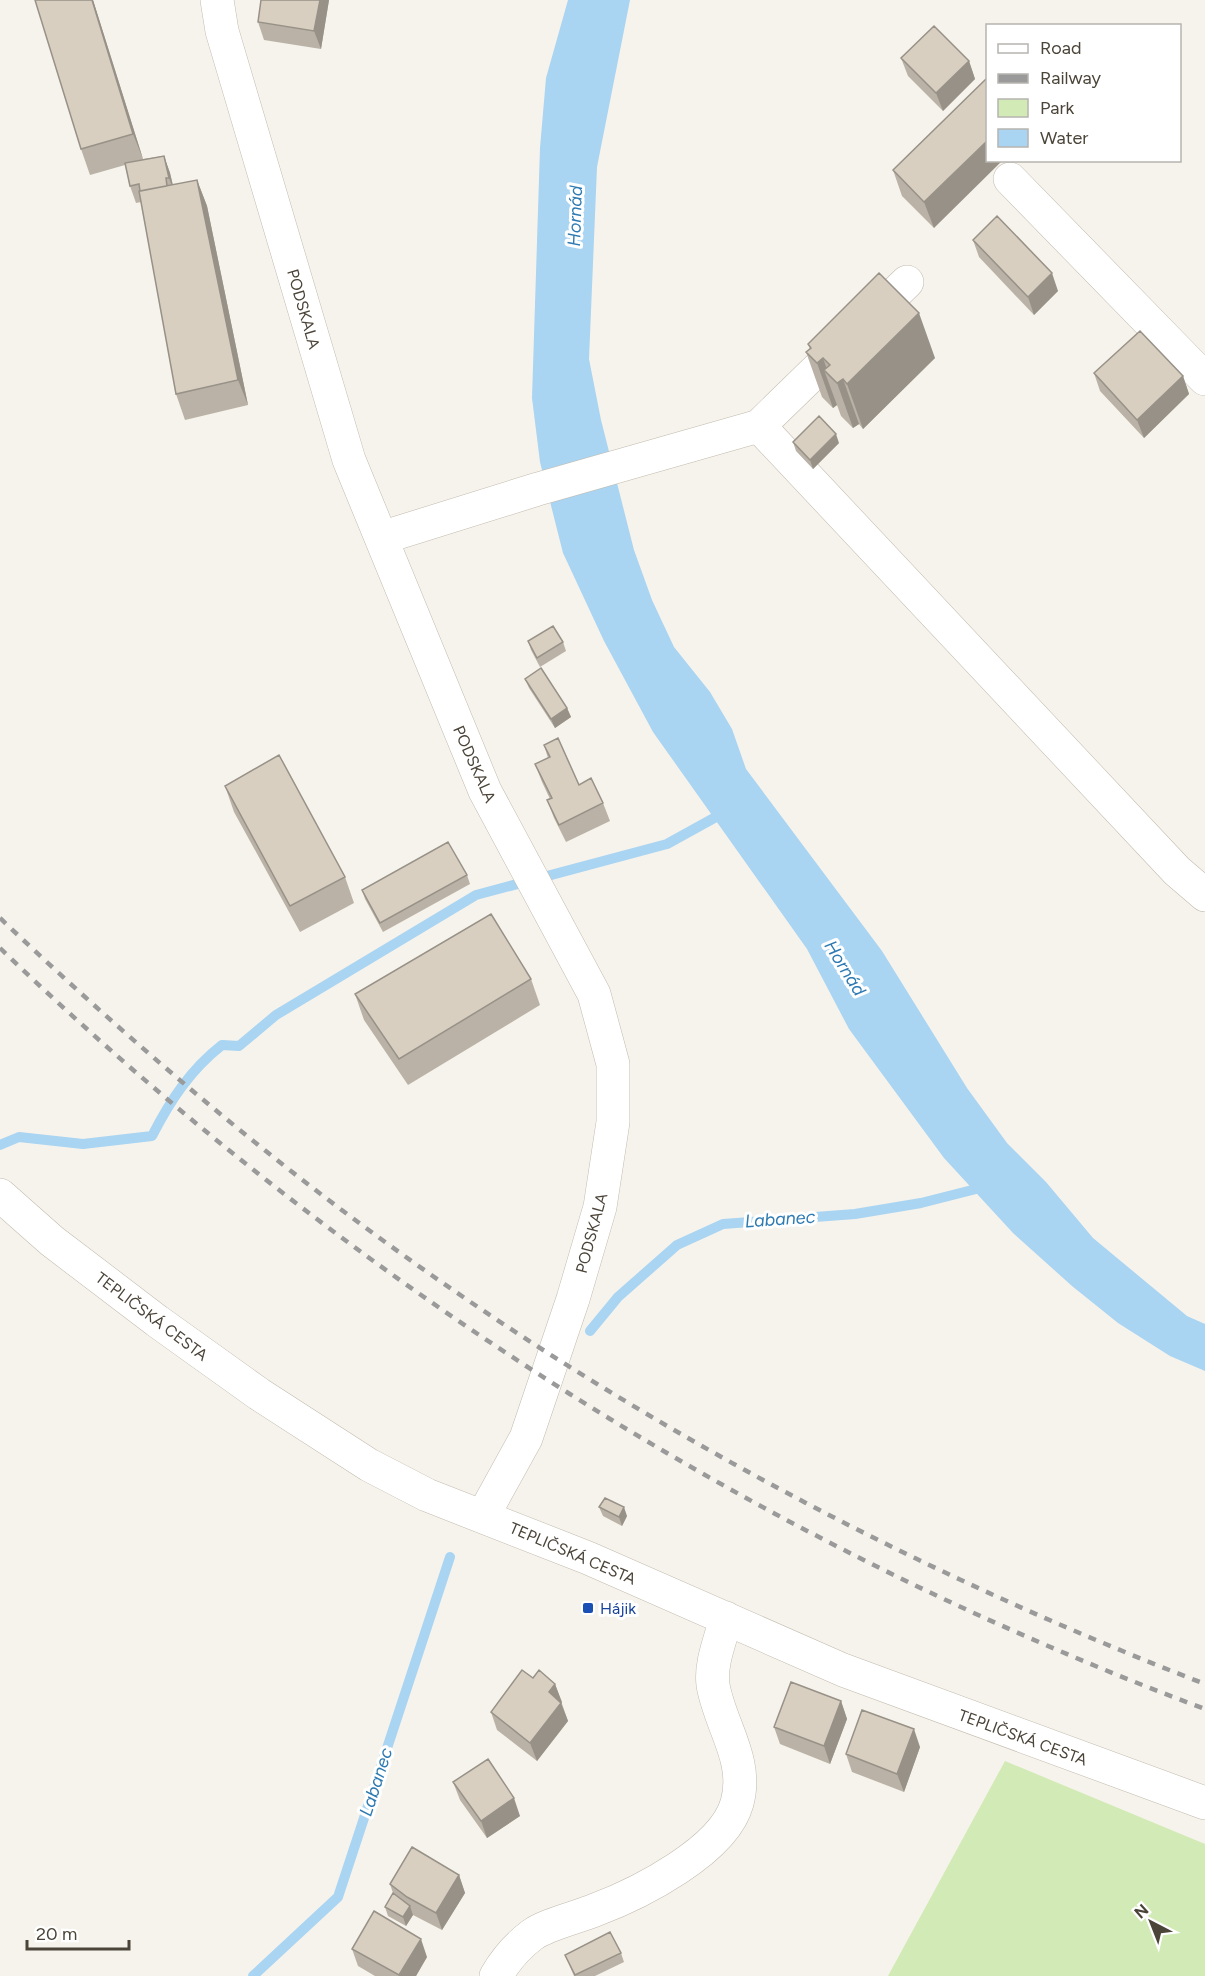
<svg xmlns="http://www.w3.org/2000/svg" width="1205" height="1976" font-family="Figtree,sans-serif">
  <rect width="100%" height="100%" fill="#f6f3ec"/>
  <path fill="#d2eab5" d="M1005,1761l200,83v132h-317z"/>
  <path fill="#a9d4f2" d="M568,0h62l-33,167 -8,192 12,61 33,130 18,50 22,47 36,45 22,37 14,40 136,182 85,137 40,55 39,39 47,56 94,78 18,8v47l-35,-15 -52,-33 -46,-37 -59,-53 -69,-75 -95,-129 -42,-80 -154,-217 -49,-91 -41,-88 -23,-91 -8,-64 8,-250 6,-70z"/>
  <g fill="none" stroke-linecap="round" stroke-linejoin="round">
    <path stroke="#a9d4f2" stroke-width="10" d="M0,1145l19,-8 64,7 69,-8c18,-35 38,-66 70,-91l17,1 37,-31 200,-120 191,-51 58,-32
      M590,1331l28,-34 59,-52 46,-21 132,-10 66,-11 59,-15h7
      M253,1976l85,-79 112,-340"/>
    <defs>
      <path id="minor" d="M217,0l5,31 127,429 136,331 109,203 19,70v58l-13,85 -27,92 -47,139 -43,78
        M1010,179l195,200
        M759,426l148,-144
        M381,538l157,-49 221,-63 418,445 28,24
        M0,1195l52,46 105,80 102,73 110,71 58,30 161,63 255,112 362,133
        M496,1976c10,-17 20,-29 36,-41 13,-10 46,-18 63,-25 43,-16 129,-59 142,-107 12,-43 -17,-77 -24,-118 -3,-22 8,-46 13,-67"/>
    </defs>
    <use href="#minor" stroke="#c2bbae" stroke-width="34"/>
    <use href="#minor" stroke="#fff" stroke-width="33"/>
    <path stroke="#9a9a9a" stroke-width="4.5" stroke-dasharray="8 8" stroke-linecap="butt" d="M0,918c87,83 178,163 272,238 280,223 599,399 933,528
      M0,948c342,330 759,595 1205,761"/>
  </g>
  <path fill="#bab2a6" d="M93,0l50,159 21,-3 6,17 3,12 24,-5 10,26 41,199 -63,15 -9,-26 -35,-192 -5,1 -6,-17 -5,-21 -35,10 -9,-26z
    M261,0h68l-8,49 -57,-9 -6,-18z
    M901,58l68,3 6,18 -32,32 -35,-35z
    M987,78l-53,150 -32,-32 -9,-26z
    M973,240l85,51 -24,24 -55,-58z
    M808,344l127,14 -72,71 -4,-5 -6,4 -12,-12 -4,-11 -4,3 -11,-11 -16,-45 4,-3z
    M1094,373l89,3 6,18 -45,44 -44,-47z
    M793,442l46,1 -26,26 -17,-18z
    M528,641l35,1 3,9 -26,16 -9,-17z
    M525,679l42,29 4,9 -16,11 -26,-40z
    M544,745l35,40 24,18 7,18 -44,21 -12,-24 -7,-18 3,-1 -8,-17 -7,-18 13,-6z
    M225,786l120,91 9,26 -54,29 -66,-120z
    M467,875l3,9 -87,48 -18,-33 -3,-9z
    M531,979l9,26 -132,80 -44,-65 -9,-26z
    M599,1507l28,9 -5,10 -19,-10z
    M533,1678l22,6 13,37 -31,40 -40,-31 -6,-18z
    M841,1701l6,18 -17,45 -50,-20 -6,-17z
    M920,1747l-16,45 -52,-20 -6,-18z
    M453,1782l67,34 -33,22 -27,-38z
    M459,1875l6,18 -23,37 -29,-15 -7,11 -18,-10 -3,-9 8,-14 -3,-9z
    M352,1949l75,8 -11,19h-41l-17,-10z
    M621,1953l3,9 -29,14h-21l-9,-21z"/>
  <path fill="#979187" d="M92,0h1l50,159 -10,-25z
    M320,0h9l-8,49 -7,-18z
    M969,61l6,18 -32,32 -7,-18z
    M987,141v19h16l-69,68 -10,-26z
    M164,156l6,17 5,22 -6,-17z
    M197,180l10,26 41,199 -10,-25z
    M1052,273l6,18 -24,24 -6,-18z
    M919,313l16,45 -72,71 -16,-45z
    M823,358l6,17 -5,-5 13,35 -4,3 -16,-45z
    M1183,376l6,18 -45,44 -7,-18z
    M843,379l16,45 -6,4 -16,-45z
    M836,434l3,9 -26,26 -3,-9z
    M567,708l4,9 -16,11 -4,-9z
    M624,1507l3,9 -5,10 -3,-9z
    M555,1684l7,18 -6,8 -7,-18z
    M841,1701l6,18 -17,45 -6,-18z
    M561,1703l7,18 -31,40 -7,-18z
    M914,1729l6,18 -16,45 -7,-18z
    M514,1798l6,18 -33,22 -6,-17z
    M459,1875l6,18 -23,37 -6,-17z
    M410,1906l3,9 -7,11 -3,-9z
    M421,1939l6,18 -11,19h-17z"/>
  <path fill="#d8cfc1" stroke="#979187" stroke-width="1.5" d="M35,0h57l41,134 -52,15z
    M261,0h59l-6,31 -56,-9z
    M934,26l35,35 -33,32 -35,-35z
    M987,78v63l-63,61 -31,-32z
    M164,156l5,22h-3l1,8 -27,5 -1,-7 -9,2 -5,-23z
    M197,180l41,200 -62,14 -37,-203z
    M997,216l55,57 -24,24 -55,-57z
    M879,273l40,40 -72,71 -4,-5 -6,4 -13,-13 6,-5 -7,-7 -6,5 -11,-11 5,-4 -3,-4z
    M1140,331l43,45 -46,44 -43,-47z
    M819,416l17,18 -26,26 -17,-18z
    M553,626l10,16 -26,16 -9,-17z
    M541,668l26,40 -16,11 -26,-40z
    M558,738l21,47 12,-7 12,25 -44,22 -12,-25 5,-2 -17,-34 15,-7 -6,-12z
    M279,755l66,122 -55,29 -65,-120z
    M448,842l19,33 -87,48 -18,-33z
    M491,914l40,65 -132,80 -44,-65z
    M605,1498l19,9 -5,10 -20,-10z
    M522,1670l11,8 6,-8 16,14 -6,8 12,11 -31,40 -39,-31z
    M791,1682l50,19 -17,45 -50,-19z
    M862,1710l52,19 -17,45 -51,-20z
    M488,1759l26,39 -33,23 -28,-39z
    M412,1847l47,28 -23,38 -29,-16 -17,-13z
    M393,1893l17,13 -7,11 -18,-10z
    M374,1911l47,28 -22,36 -47,-26z
    M610,1932l11,21 -46,22 -10,-20z"/>
  <rect fill="#1a4fb4" stroke="#fff" stroke-width="2" x="582" y="1602" width="12" height="12" rx="3"/>
  <g text-anchor="middle" stroke-width="6" stroke-linejoin="round" paint-order="stroke">
    <g font-size="16" fill="#4b4439" stroke="#fff">
      <text transform="translate(304 309) rotate(74)" y="6">PODSKALA</text>
      <text transform="translate(475 764) rotate(66)" y="6">PODSKALA</text>
      <text transform="translate(591 1233) rotate(-75)" y="6">PODSKALA</text>
      <text transform="translate(152 1316) rotate(37)" y="6">TEPLIČSKÁ CESTA</text>
      <text transform="translate(573 1553) rotate(23)" y="6">TEPLIČSKÁ CESTA</text>
      <text transform="translate(1023 1737) rotate(20)" y="6">TEPLIČSKÁ CESTA</text>
    </g>
    <g font-size="16" fill="#164399" stroke="#fff" text-anchor="start">
      <text x="600" y="1614">Hájik</text>
    </g>
    <g font-size="18" font-style="italic" fill="#2e7ab2" stroke="#fff">
      <text transform="translate(575 216) rotate(-88)" y="6">Hornád</text>
      <text transform="translate(845 968) rotate(58)" y="6">Hornád</text>
      <text transform="translate(780 1219) rotate(-4)" y="6">Labanec</text>
      <text transform="translate(376 1782) rotate(-72)" y="6">Labanec</text>
    </g>
  </g>
  <rect x="986" y="24" width="195" height="138" fill="#ffffff" stroke="#b7b4b0" stroke-width="1.5"/>
  <rect x="998" y="44" width="30" height="9" fill="#ffffff" stroke="#b7b4b0" stroke-width="1.5"/>
  <text x="1040" y="54" font-size="18" fill="#4b4439">Road</text>
  <rect x="998" y="74" width="30" height="9" fill="#9a9a9a" stroke="#b7b4b0" stroke-width="1.5"/>
  <text x="1040" y="84" font-size="18" fill="#4b4439">Railway</text>
  <rect x="998" y="99" width="30" height="18" fill="#d2eab5" stroke="#b7b4b0" stroke-width="1.5"/>
  <text x="1040" y="114" font-size="18" fill="#4b4439">Park</text>
  <rect x="998" y="129" width="30" height="18" fill="#a9d4f2" stroke="#b7b4b0" stroke-width="1.5"/>
  <text x="1040" y="144" font-size="18" fill="#4b4439">Water</text>
  <g transform="translate(1151 1922) rotate(318)" stroke="#ffffff" stroke-width="4.5" paint-order="stroke">
  <path d="M0-4.5L10 22L0 15L-10 22Z" fill="#4b4439"/>
  <text y="-9" font-size="16" font-weight="bold" text-anchor="middle" fill="#4b4439">N</text>
  </g>
  <path d="M27 1940v9h102v-9" fill="none" stroke="#4b4439" stroke-width="3"/>
  <text x="36" y="1940" font-size="18" fill="#4b4439" stroke="#ffffff" stroke-width="4.5" paint-order="stroke">20 m</text>
</svg>
